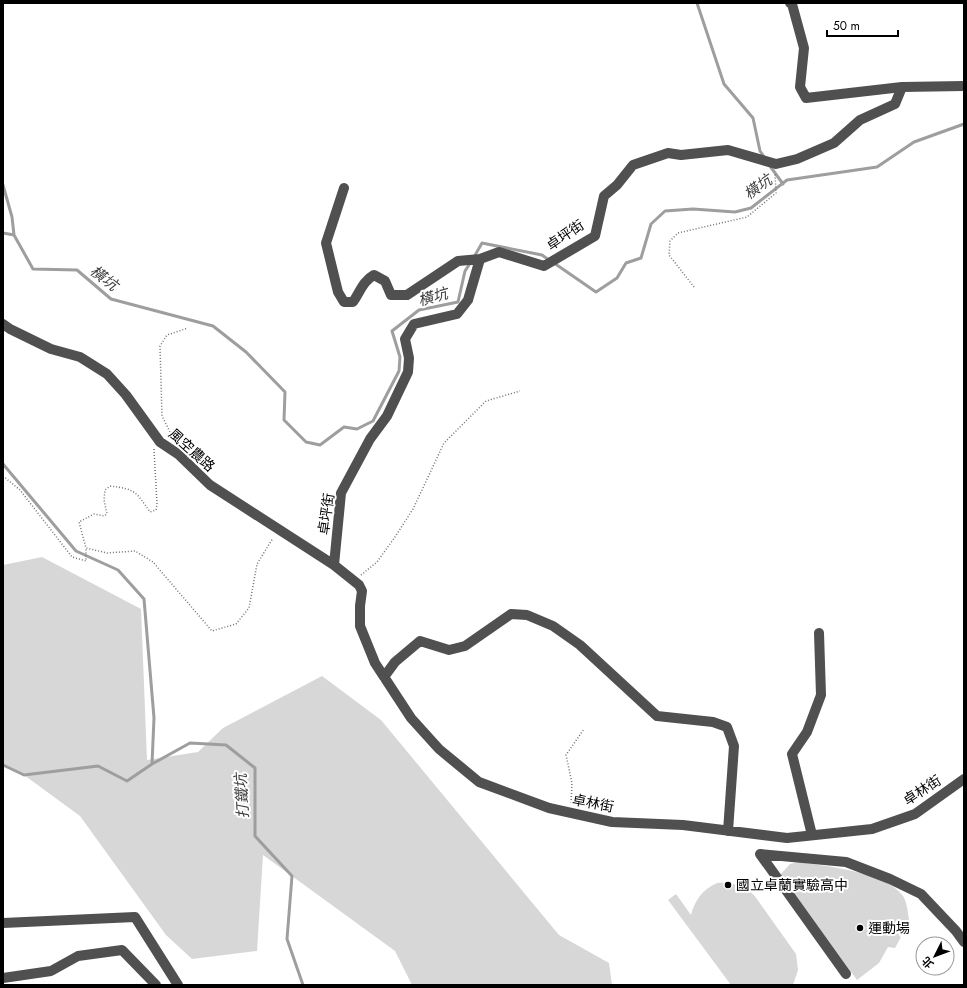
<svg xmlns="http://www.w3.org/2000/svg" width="967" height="988" font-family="Jost,'Noto Sans TC',sans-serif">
  <rect width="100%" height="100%" fill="#fff"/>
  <path fill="#d7d7d7" d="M42,557l99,52 6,151 51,-8 25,-24 99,-52 59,44 178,215 50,28 3,22h-200l-17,-34 -132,-96 -6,96 -65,8 -26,-24 -86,-119 -56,-41 -21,-10v-200z
    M798,862c28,4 88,10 105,34 4,6 5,17 6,24l-10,16 2,1 -6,11 -7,-1 -9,16 -22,17 -77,-105 10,-11z
    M717,883c14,-1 26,2 37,12l42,59 2,16 -5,15h-62l-63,-85 8,-6 15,21c4,-15 11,-25 26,-32z"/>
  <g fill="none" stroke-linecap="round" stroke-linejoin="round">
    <path stroke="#9e9e9e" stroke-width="3" d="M697,3l27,81 29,34 7,33 5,7
      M770,166l13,18
      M3,185l9,32 2,18
      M3,233l11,2 19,34 44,1 34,29 102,27 33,26 39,40 -1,28 22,22 14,3 24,-18 13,2 16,-8 26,-50 1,-14 -8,-26 27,-21 39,-8 7,-31 6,-9
      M474,257l8,-14 60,12 7,5
      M554,263l42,29 21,-14 9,-15 15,-5 10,-34 14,-13 28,-2 42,3 16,-4 36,-28 90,-13 37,-25 50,-18
      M3,464l73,87 42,19 26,29 10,119 -2,46
      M3,765l21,10 74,-9 29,15 25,-17 38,-21 36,2 29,23v68l37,40 -5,63 16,46"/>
    <path stroke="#727272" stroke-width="1.5" stroke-dasharray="1 2" stroke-linecap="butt" d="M694,287l-25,-32 1,-14 8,-8 69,-16 29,-24 -1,-19
      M174,440l-12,-24 -2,-70 7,-11 21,-7
      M154,449l3,55 -1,6 -6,2c-14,-20 -14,-23 -40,-26l-5,4 -1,10 3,14 -3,2 -10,-2 -15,8 7,26 21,5 28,-2 18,11 59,69 24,-7 13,-16 8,-44 16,-26
      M3,476l17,14 52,67 14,4v-13
      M361,575l16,-13 18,-25 18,-28 31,-66 42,-42 34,-10
      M571,803l1,-20 -6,-28 18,-26"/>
    <path stroke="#505050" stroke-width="10" d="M790,3l2,1 12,44 -4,39 6,11 96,-11
      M344,188l-18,55 12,49 6,10h9c7,-10 10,-21 21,-27l11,6 6,14h16l51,-34 22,-2
      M3,324l7,5 41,20 29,8 27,17 19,21 34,47 18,12 32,31 124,80 25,20 3,6 -2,15v20l15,37 36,55 28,31 40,33 70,26 63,14 71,3 104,13 85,-9 43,-15 49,-35
      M334,565l7,-72 29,-54 17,-23 21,-44 1,-14 -4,-19 9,-15 43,-10 11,-14 12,-41 19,-7 45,14 51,-30 9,-40 13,-11 16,-20 35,-12 13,2 47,-5 48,14 21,-5 37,-16 26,-23 35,-16 7,-17 62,-1
      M384,677l11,-15 25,-21 29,9 16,-4 46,-32 16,1 26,11 27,19 77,71 56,6 14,5 7,19 -6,85
      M812,835l-20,-81 15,-22 14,-37 -2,-62
      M3,923l132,-6 43,68
      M846,974l-86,-120 86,8 44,17 31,15 35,37 8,11
      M3,978l48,-7 27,-15 44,-6 34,35"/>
  </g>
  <g fill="#000" stroke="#fff" stroke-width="1.5">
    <circle cx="728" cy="885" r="4"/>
    <circle cx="860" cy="928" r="4"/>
  </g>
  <g text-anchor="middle" stroke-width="4" stroke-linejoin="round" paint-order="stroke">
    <g font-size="14" fill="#000" stroke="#fff">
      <text transform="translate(565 235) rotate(-34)" y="5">卓坪街</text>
      <text transform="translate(192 450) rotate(42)" y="5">風空農路</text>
      <text transform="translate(326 514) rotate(-82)" y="5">卓坪街</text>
      <text transform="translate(922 790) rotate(-33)" y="5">卓林街</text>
      <text transform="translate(593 803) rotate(11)" y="5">卓林街</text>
    </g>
    <g font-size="14" fill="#000" stroke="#fff" text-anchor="start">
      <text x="736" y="890">國立卓蘭實驗高中</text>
      <text x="868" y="933">運動場</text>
    </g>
    <g font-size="15" font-style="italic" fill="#3f3f3f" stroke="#fff">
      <text transform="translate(758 187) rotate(-35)" y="5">橫坑</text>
      <text transform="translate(104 278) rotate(38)" y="5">橫坑</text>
      <text transform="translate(433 297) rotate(-15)" y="5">橫坑</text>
      <text transform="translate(242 796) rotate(-93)" y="5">打鐵坑</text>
    </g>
  </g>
  <rect width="967" height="988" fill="none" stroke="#000000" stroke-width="8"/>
  <g transform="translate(935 956) rotate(228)"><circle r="19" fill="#ffffff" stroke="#999999"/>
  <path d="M0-3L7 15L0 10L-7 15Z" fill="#000000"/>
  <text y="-6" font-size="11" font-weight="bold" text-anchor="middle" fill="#000000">北</text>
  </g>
  <path d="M827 30v6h71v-6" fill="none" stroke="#000000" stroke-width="2"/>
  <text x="833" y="30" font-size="12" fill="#000000" stroke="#ffffff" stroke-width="3" paint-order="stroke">50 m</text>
</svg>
